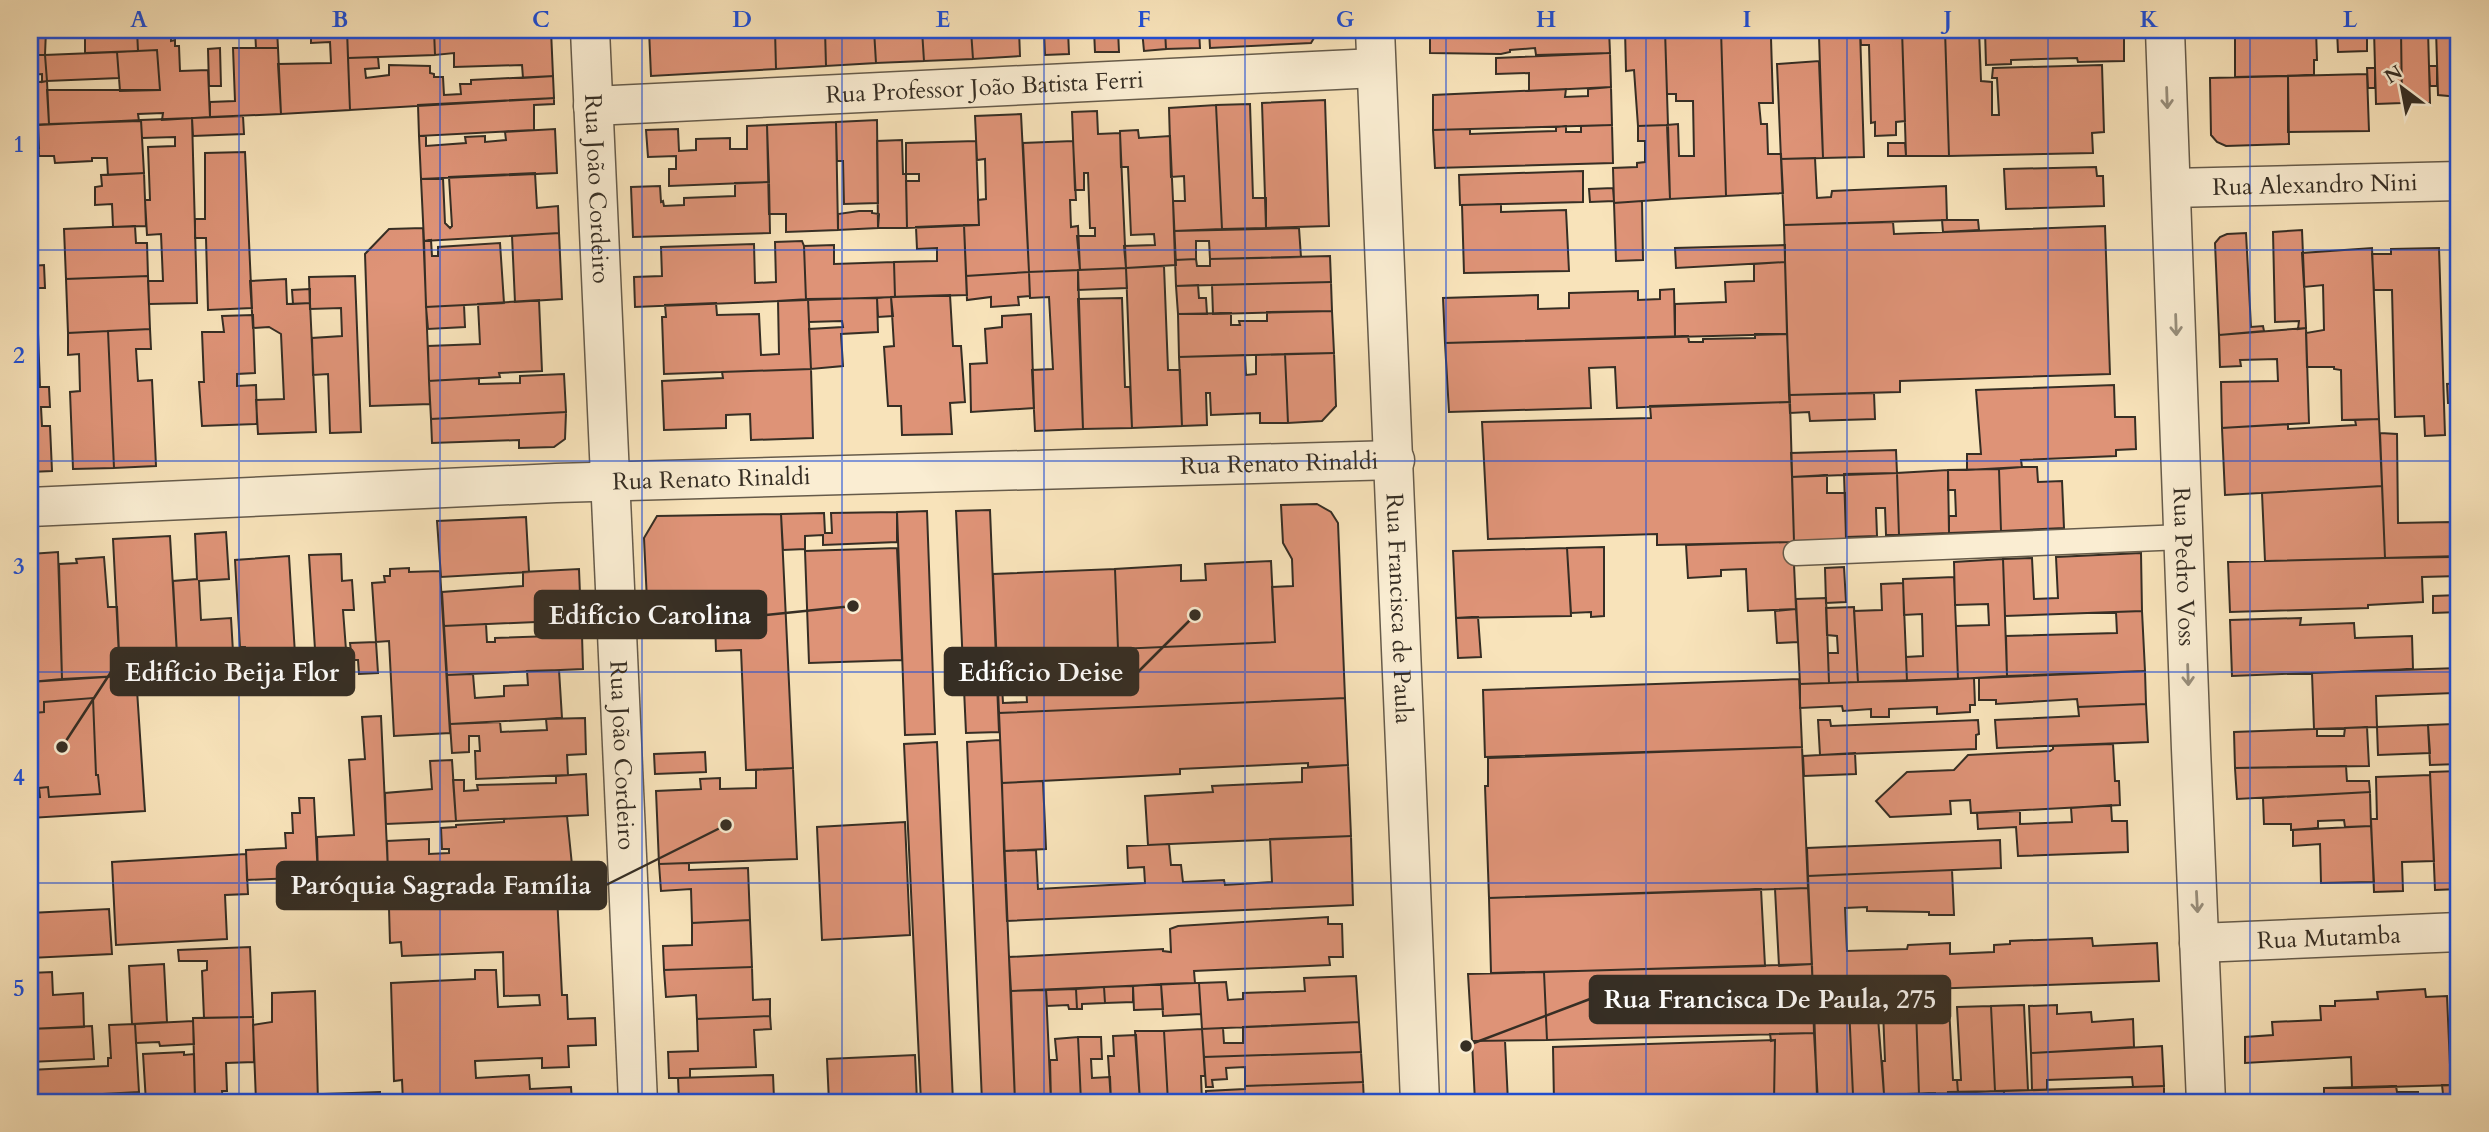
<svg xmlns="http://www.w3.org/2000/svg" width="2489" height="1132" font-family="Cardo,serif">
  <rect width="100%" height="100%" fill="#f8e3ba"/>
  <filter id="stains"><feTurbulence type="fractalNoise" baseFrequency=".00286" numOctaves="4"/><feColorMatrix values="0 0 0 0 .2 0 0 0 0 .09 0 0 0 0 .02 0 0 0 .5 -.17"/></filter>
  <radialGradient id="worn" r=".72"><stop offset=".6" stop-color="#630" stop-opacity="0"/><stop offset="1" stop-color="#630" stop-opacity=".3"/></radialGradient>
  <path fill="#de9377" stroke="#362e24" stroke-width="2" fill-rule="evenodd" d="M30,30h16l-1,25h-15z
    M92,30h45l1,21 -53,2v-16h7z
    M137,30h34v11l4,-1v6h4l1,25 28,-1 2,47 -48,3 1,-7 -25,1 1,7 -90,3 -2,-34h113l-3,-40 -19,1z
    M255,30h22l1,18h-22z
    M311,30h36l3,80 -69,4 -3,-50 53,-1 -1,-21 -19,1z
    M347,30h87l1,25 -87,3z
    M434,30h117l2,46 -30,2 -1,-13 -68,2v-14l-19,2z
    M649,30h126l1,39 -125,7z
    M775,30h50l1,36 -50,3z
    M825,30h49l2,33 -50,3z
    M874,30h48l2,31 -48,2z
    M922,30h49l2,29 -49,2z
    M971,30h48l1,26 -47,3z
    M1019,30h49l1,24 -24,1 -1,-23 -25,1z
    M1094,30h24l1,22h-24z
    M1118,30h47l1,19 -22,2 -2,-21z
    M1165,30h34l1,18 -34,1z
    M1209,30h108v3l-6,10 -101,5z
    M1430,30h179l1,23 -74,2 -1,-7 -25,2v2l-9,2 -71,-1z
    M1625,30h40l3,95 -30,1 -4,-56 -8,1z
    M1665,30h56l5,166 -56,3 -3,-74 11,-1 1,32h15l-1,-55h-17v-7h-9z
    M1721,30h55v8h-5l2,65h-14l2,21h6l1,30h13l2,39 -57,3z
    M1833,30h27l4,127 -41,1 -4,-122h8z
    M1860,30h42l3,91 -9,1v13l-21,1v-14l-4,1 -2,-78h-8z
    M1902,30h43l4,126h-43z
    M1945,30h34l2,51 11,1v33h7l-2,-37h-5l1,-10 109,-3 2,67 -12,1 1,20 -144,3z
    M1985,30h139v31l-46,1 -1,-4 -66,2v4l-25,1z
    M2235,30h81l1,30h-3v15l-79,2z
    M2337,30h30v21l-29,1z
    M2374,30h27l1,73 -26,1z
    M2401,30h27l2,73h-28z
    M2436,30h23v67l-21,-2z
    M220,48l1,38h-12l-1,-37z
    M233,48h45l3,66 -71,3v-15l25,-1z
    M157,50l3,40 -40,1 -3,-39z
    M117,52l2,26 -72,3 -2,-26z
    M1610,53l1,34 -82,4v-18l-33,1v-16z
    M30,55h15l2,26 -5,1v-8l-12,1z
    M378,57l1,11 -14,1 1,9 23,-3v-10l41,1v7l4,1v3h9l1,18 17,-1 -1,-10h11v-4l82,-4 1,22 -204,12 -2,-52z
    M1819,61l4,97 -42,1 -4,-95z
    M2429,66h8v20h-7z
    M2367,68h8v20h-7z
    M2367,74l2,57 -81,1v-56z
    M2288,76l1,68 -63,2 -9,-4 -6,-7 -1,-57z
    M47,81l2,43 -19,1v-42z
    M1611,87l1,38 -179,5v-35l133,-6 -1,8 23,-1v-7z
    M554,98v6l-20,1v25l-115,6 -1,-31z
    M1325,100l4,126 -63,2 -4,-125z
    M1250,104l3,94h13v30l-44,1 -6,-124z
    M1216,105l6,124 -48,2 -1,-30h12l-1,-25 -13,1 -2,-69z
    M1097,111l1,23 22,-1 6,135 -46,2 -3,-34h18v-8h-5l-2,-55h-4v17h-9l-3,-78z
    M1021,114l8,158 -63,4 -2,-51h15l-1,-25 8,-1 -1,-40 -8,1 -2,-44z
    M243,116l1,18 -51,2 -1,-18z
    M192,118l5,185 -48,1 -1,-23h15l-2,-47 -14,1 -2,-35h5l-2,-53 27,-1v-9l-33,1 -1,-18z
    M141,120l3,53 -36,2 -1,-17h-15v3l-37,2 -1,-7h-15l-1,-31z
    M877,120l1,83 -34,1 -1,-43h-6l-1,-39z
    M836,122l2,108 -52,2v-18h-17l-2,-89z
    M30,125h8l1,23h-9z
    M767,125l2,57 -100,4v-17h7v-13l-28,1 -2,-27 32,-1 1,22 17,-1v-11l34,-1v11h17v-23z
    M1612,125l1,38 -178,5 -2,-38 37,-1v5l86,-3v-4l10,-1v6h15v-6z
    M1668,125l2,74 -56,4 -1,-35 24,-1v-4l8,-1v-21h-7v-15z
    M555,129l2,44 -136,6 -2,-43h7v10l40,-3 -1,-6 20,-1v6l21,-2 -1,-8z
    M1138,130l1,8 31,-2 6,129 -50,3 -2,-22 31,-1 -1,-11 -23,1 -3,-68h-7l-1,-36z
    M902,140l1,34h3l1,54h-29l-1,-87z
    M976,141l3,84 -72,3 -1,-47h13v-7h-13v-31z
    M1073,141l3,59h-6l1,27 7,-1 2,44 -51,2 -6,-129z
    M1888,143h17l1,13h-18z
    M245,152l7,156 -44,2 -2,-72h-11v-19h10v-66z
    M1815,158l2,40 14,-1 1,-6 114,-5 1,34 -163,5 -3,-66z
    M2096,167l1,9h6l1,30 -98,3 -2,-40z
    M1583,171v31l-123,3 -1,-30z
    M144,173l2,53 -33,1 -1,-23 -17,1v-18l7,-1 -1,-11z
    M535,173l2,35 21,-2 1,27 -135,8 -3,-62 22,-1 2,45 5,5 2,-2 -3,-49z
    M769,182l1,51 -137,4 -2,-50 29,-1 1,16 2,-1 1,5 20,-1v-7l51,-2v-13z
    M1613,188l1,13 -24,1 -1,-13z
    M1642,201l1,59 -27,1 -2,-58z
    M1501,204v8l65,-2 3,61 -105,2 -2,-68z
    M859,211h13v2l7,1 -1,14 -40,2v-16z
    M1942,220h36l1,10 -36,2z
    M1893,222l1,12 211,-8 5,148 -210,7v11l-111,3 -5,-170z
    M964,225l3,70 -72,2 -1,-35 43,-1v-13l-20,1 -1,-22z
    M135,226l1,17h11l1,33 -82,3 -2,-50z
    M423,228l7,176 -60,2 -5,-152 24,-25z
    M1299,228l2,29 -91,2 -1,-18h-13v18l-21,1 -1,-29z
    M2302,230l4,98 -8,1 1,-8 -24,1 -2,-90z
    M559,233l3,66 -47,3 -3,-66z
    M2246,233l5,94 12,-1 1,5 -45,4 -4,-92 5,-6 7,-3z
    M431,240l1,16h6v-9l62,-4 4,60 -78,4 -2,-66z
    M802,241l2,5 2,54 -171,7 -1,-30 28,-1 -1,-29 93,-3 1,39 21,-1 -1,-40z
    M834,245v19l60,-2 1,35 -89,3 -2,-54z
    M1785,245v17l-109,6 -1,-20z
    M2372,248l7,171 -37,1 -1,-50 -7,-1v-2h-27l-1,-34 18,-3 -1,-45 -19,2 -2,-34z
    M2439,248l6,187 -20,1 -1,-20 -29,1 -3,-127h-18l-2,-36h19v-5z
    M2456,248h3v92z
    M1330,256l1,26 -155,4 -1,-26 21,-1 1,7h13v-7z
    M1785,262l2,72 -112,3v-33l51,-2 -1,-20 29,-1v-17z
    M44,265l1,23h-15v-22z
    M1164,266l4,104h12l2,56 -50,2 -6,-160z
    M1126,268l1,20 -49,2v-20z
    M1078,270l5,159 -48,2 -3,-61 21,-1 -4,-72 -19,1 -1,-26z
    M1029,272l1,24 -12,1 1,8 -28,2v-10l-24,3 -1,-24z
    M148,276l2,53 -82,4 -2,-54z
    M355,276l6,156 -31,1 -2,-59 -15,1 -1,-37 30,-2 -1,-28 -31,1 -1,-32z
    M286,279l1,25 23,-1 6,129 -58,2 -2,-34 28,-1 -3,-65 -12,-7 -16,1 -3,-47z
    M1331,282l1,29 -119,3 -1,-29z
    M1198,285l1,13h7l1,16h-29l-2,-28z
    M310,289v14l-17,1 -1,-14z
    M1674,289l1,48 -230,6 -2,-45 95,-3v14l31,-1v-15l69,-2v9l22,-1v-9z
    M950,295l3,51h8l4,56 -15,1 2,31 -50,1 -1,-29h-13l-4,-59 10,-1 -3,-49z
    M891,297l2,19 -15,1 -1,-19z
    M877,298l1,34 -37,2 2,32 -32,3 -2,-40 34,-2 -1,-6 -33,1 -1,-23z
    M1122,298l3,89h5l2,41 -49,1 -5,-130z
    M808,299l3,70 -147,5 -2,-57h4l-1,-12 51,-2 1,12 42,-1 2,41 18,-1 -1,-53z
    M539,300l3,71 -43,2 1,4 -71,4 -1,-35 52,-2 -2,-40z
    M464,305l1,22 -37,2 -2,-22z
    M30,307h7l3,80h9l1,20h-9l1,19h8l2,45 -22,1z
    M1332,311l2,42 -155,4 -1,-43 53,-1v12h9l-1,-4h28v-9z
    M1031,314l3,94 -63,4 -1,-48 17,-1 -2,-34 17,-2v-11z
    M253,315l2,58 -18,1v12l19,-1 1,39 -55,2 -3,-44h5l-2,-50h22l-2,-16z
    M2306,328l3,95 -87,5 -1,-46 57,-1 -1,-22 -37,1 1,6 -21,1 -1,-32z
    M150,329l1,20h-15l2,32 14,-1 4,86 -42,2 -6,-137z
    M108,331l6,137 -41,1 -3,-77 10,-1 -1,-37 -11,1v-22z
    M1755,334h32l3,68 -173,6 -2,-41 -26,1 2,40 -142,4 -4,-69 243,-7 1,6h14v-3l52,-1z
    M1334,353l2,53 -14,15 -34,2 -3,-69z
    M1285,354l3,69h-28v-10l-49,2 -1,-22h-4l1,32 -25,1 -3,-69 66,-2 1,20 10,-1v-19z
    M811,369l2,69 -62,2 -1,-26 -24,1v13l-62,2 -2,-49 61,-3 -1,-6z
    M564,374l2,38 -135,7 -2,-38 50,-3v6l41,-1v-7z
    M2459,383v20h-11l-1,-19z
    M2114,385l1,32h20l1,32 -20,1v6l-95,4 1,7 -55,3v-16h14l-5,-64z
    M1874,393l1,26 -65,2 -1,-9 -19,1 -1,-18z
    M1790,402l4,140 -137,3v-11l-169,5 -6,-117 169,-4 -1,-12z
    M566,412l-1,27 -11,8 -35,1v-8l-87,3 -1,-24z
    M2379,419l3,67 -157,9 -3,-67 66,-4v5l68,-4 -1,-5z
    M2380,433l17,1 1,89 54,-1v35l-67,1z
    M1896,450l1,23 -105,4 -1,-24z
    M2022,467h15l1,15 24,-1 2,47 -63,3 -2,-62z
    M1999,469l2,62 -52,2v-17h7l-1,-26h-7v-20z
    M1948,470l1,63 -50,2 -2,-62z
    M1897,473l2,62h-13l-1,-27h-9l1,28 -31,1 -2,-63z
    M1827,475v18h18l1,47 -52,2 -2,-65z
    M2382,486l3,72 -120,3 -3,-68z
    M1317,504l14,8 7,11 7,175 -346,15 -6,-139 122,-5 3,80 157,-7 -3,-55 21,-1 -1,-27 -9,-16 -2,-38zM1025,667l2,35 -24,1 -2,-35z
    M2451,505h8v51l-7,1z
    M990,510l9,222 -33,1 -10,-222z
    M927,511l8,223 -30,1 -8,-223z
    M897,512v30l-74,3v-10l-18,1v13l-22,1 -2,-36 43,-1 1,20h7l-1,-20z
    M781,514l12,254 -47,2 -5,-120 -25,1 -1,-29 -49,2v-2h-18l-4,-84 13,-22z
    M526,517l3,55 -88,5 -4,-56z
    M226,532l3,47 -30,2 2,39 30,-2 3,51 -56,4 -5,-92 24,-2 -2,-45z
    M170,536l8,137 -58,3 -7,-137z
    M1793,542l3,67 -48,2 -2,-42 -25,1v6l-33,2 -2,-33z
    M1604,547v69l-13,1v-5l-20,1 -4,-65z
    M897,548l5,112 -93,3 -4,-112z
    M1567,548l4,68 -115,2 -3,-67z
    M58,552l4,127 -32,3v-128z
    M2141,553l1,58 -137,5 -2,-57 29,-1 2,41 24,-1 -2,-41z
    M341,554l1,27 10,-1 2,30h-11l4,53 -31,2 -7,-110z
    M289,556l8,131 -36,3 -2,-33 -13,1 -1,-11h-5l-5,-87z
    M2459,556v20l-37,1 1,25 -55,3v3l-138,4 -2,-50z
    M104,557l4,50h9l3,69 -58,3 -3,-115 18,-1 -1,-4z
    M2003,559l4,117 -49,3 -2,-53 33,-1 -1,-21 -33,1 -1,-43z
    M1271,561l4,81 -157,7 -3,-80 66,-4v16l25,-1 -1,-16z
    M1844,567l2,35 -20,1 -1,-35z
    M409,568v4l31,-1 10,162 -56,3 -5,-95 -13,1 -4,-59 13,-1 -1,-6h6v-7z
    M579,569l2,51 -137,6 -2,-34 81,-6v-14z
    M1954,577l4,102 -51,2 -1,-24 17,-1 -1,-42 -18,1 -1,-36z
    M1903,583l4,98 -49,1 -4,-71 28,-1 -1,-26z
    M2459,595v17l-26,1v-17z
    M1826,598l3,85 -29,1 -4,-85z
    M1854,607l4,75 -29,1 -1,-30h10l-1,-17 -10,-1 -1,-27z
    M1796,609l2,33 -21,1 -2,-32z
    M2142,611l3,60 -138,5 -1,-40 111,-3 -1,-21z
    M1478,617l3,40 -23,1 -2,-40z
    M2301,618l-1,7 54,-2 1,15 57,-2 1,33 -181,7 -2,-56z
    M486,624l1,18h8v-4l87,-3 1,34 -136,6 -3,-49z
    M376,642l2,31 -19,1 -1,-14h-6l-2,-17z
    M2458,668l1,56h-4l-1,-31 -78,3 1,31 -63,2 -2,-56z
    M559,670l3,48 -112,6 -3,-49 26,-1 2,24 29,-2v-10l24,-1 -1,-14z
    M2145,671l1,33 -68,3 -1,-8 -81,5v-4h-17v-22z
    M136,675l9,136 -115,7v-20l10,-1 -1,-9 9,-1 1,10 51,-3 -2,-19h-2l-3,-77 -49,4v10l-10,1 -1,-10h-3v-21z
    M1974,678l1,27h-5v7l-33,2v-7l-48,2v8h-18v-8l-28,2 -1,-5 -42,2v-24z
    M1799,679l3,68 -317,10 -2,-67z
    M93,698l3,77h2l2,19 -51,3 -1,-10 -9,1 1,9 -10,1v-95h3l1,10 10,-1v-10z
    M1345,698l3,67 -40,2v-4l-128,6v5l-178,9 -3,-70z
    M2146,704l2,38 -151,6 -2,-28 84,-4 -1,-9z
    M381,716l7,156 -70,5 -1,-40 37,-2 -5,-75 16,-1 -3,-42z
    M585,718l1,36 -19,1 1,20 -92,4 -1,-28h5l-1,-15h-10v16l-17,1 -2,-29 50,-2 1,10 46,-2 -1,-11z
    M1818,720h12l1,6 147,-6 1,14 -3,1v14l-156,6z
    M2455,724h4v40l-29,1 -2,-40z
    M2428,725l2,28 -52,2 -1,-28z
    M2367,727l2,39 -134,2 -1,-36 80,-3h3v7h27l1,-8z
    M1000,740l15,362h-33l-15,-360z
    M937,742l16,360h-32l-17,-358z
    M2113,744l2,37h4l1,24 -149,8 -1,-13 -20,1 1,13 -61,3 -14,-16 31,-29 47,-2 14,-15 82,-4 3,-2v-3z
    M1802,747l6,141 -319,10 -4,-112h3v-28z
    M705,752l1,20 -51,2 -1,-20z
    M1855,753l1,21 -52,2 -1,-20z
    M452,760l4,61 -70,3 -1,-31 47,-4 -2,-28z
    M1348,765l3,71 -203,9 -3,-49 68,-4 -1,-6 90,-4v-14z
    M2346,766l1,15h22l1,11 -133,7 -2,-31z
    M793,768l4,91 -138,5 -3,-73 45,-2 -1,-10 20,-1v11l36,-1v-18z
    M2459,771v118l-24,1 -5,-118z
    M586,774l2,41 -132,6 -3,-41h11v11l14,-1 -1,-5 79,-2v-7z
    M2430,775l4,86 -32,1 1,29 -29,1 -3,-73h6l-1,-42z
    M1043,781l3,68 -42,2 -2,-68z
    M2370,792l1,34 -26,1 -1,-7 -26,1v7l-27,2v-6h-27l-1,-26z
    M299,798h15l4,79 -71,3 -1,-30 40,-2 -1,-15h8l-1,-20h8z
    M2111,805l1,16h15l1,31 -110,4 -2,-29 -38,2 -1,-16 43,-2v13l52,-2 -1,-14z
    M567,816l5,49 -184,9 -1,-33 42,-2v15l20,-1v-4h-7l-1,-21 15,-1v-2l48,-3v-3z
    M905,822l5,113 -88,5 -5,-113z
    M2371,826l3,56 -53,1 -1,-39 -27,2v-16z
    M1351,836l2,69 -346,16 -3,-70 32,-1 2,39 107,-6 -1,-16 -16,1 -1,-22 42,-2 2,21h10l2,17 41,-2 1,5 47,-3 -2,-43z
    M2000,840l1,28 -193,8 -1,-28z
    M246,854l2,40 -23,1 2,44 -111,6 -4,-83z
    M689,863v7l59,-2 2,52 -58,3 -1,-34 -30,2 -2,-27z
    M508,867v11l48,-3 6,120h5l1,24 27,-1 1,27 -28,1 1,21 -27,1v-10l-67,3 1,17 53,-3 1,14 41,-2 1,15h-169l-1,-22 -8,1 -3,-98 84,-4v-9h21l2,37 42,-2 -1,-10 -35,1 -1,-44 -101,4 -1,-14 -11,1 -2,-69z
    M1952,870l2,45h-25v-3l-62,-1v-4l-22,1 2,43 60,-2 1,-4 42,-2v11l44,-2v-7l16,-1v-3l82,-3 1,8 64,-3 2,38 -346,12 -5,-117z
    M1808,888l4,76 -33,2 -4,-77z
    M1761,889l4,77 -274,7 -2,-75z
    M109,909l3,45 -82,4v-45z
    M1328,917v7h14l1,33h-14l1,8 -136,6 1,12 -184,8 -2,-34 154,-8v2l8,1 -1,-23 8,-3z
    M750,920l2,47 -88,3 -1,-24 29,-1v-22z
    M250,947l3,70 -49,1 -2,-47 5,-1v-9h-28l-1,-11z
    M164,964l3,58 -35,2 -3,-58z
    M1812,964l2,69 -267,7 -3,-68z
    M752,967l1,33 17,-1v17l-73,3 -1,-24 -30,2 -2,-27z
    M52,972l1,23 30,-2 1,34 -54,2v-56z
    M1544,972l3,68 -75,1 -4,-67z
    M1356,976l3,46 -157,7 -3,-46 27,-1 2,18 15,-1v-6l62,-2 -1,-13z
    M1195,983h4l2,31 -38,2 -2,-32z
    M1161,984l2,25 -29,1 -1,-24z
    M1133,986v16l-28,1 -1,-16z
    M1104,987l1,16 -23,1v5h-5l-1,-20z
    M1076,989l1,20h-8l-1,-4 -21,1 -1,-16z
    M2425,989l1,8 21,-1 3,69h6l1,20 -105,3 -1,-31 -106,6v-26l28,-2 -1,-13 49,-2 -1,-14h15v-5l43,-2 -1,-7z
    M1046,990l5,112h-36l-4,-111z
    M315,991l3,111 -62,-1 -3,-76 19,-3v-29z
    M1877,1005l7,89 -31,1 -4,-89z
    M2024,1005l4,85 -33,1 -4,-85z
    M2057,1005v9l34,-2 1,10 41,-3 1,28 -103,6 -2,-47z
    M1849,1006l4,89 -36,2 -3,-89z
    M1991,1006l4,85 -37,2 -1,-13h4l-4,-73z
    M1949,1007l4,73h4l1,13 -39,1 -3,-85z
    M1916,1009l3,85h-35l-2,-33h3l-2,-51z
    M770,1016l1,13 -17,1 2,37 -66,2v9h-21l-1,-26 30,-1 -1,-32z
    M253,1017l1,45 -28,1 1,28h-5l1,11h-28l-2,-84z
    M193,1021l1,23 -34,2 -1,-4 -23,1 -1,-19z
    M1359,1022l2,30 -157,5 -2,-28 21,-1 1,15h19v-16z
    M135,1024l4,68 -109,6v-28l78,-4v-8h3l-2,-33z
    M92,1026l2,33 -64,3v-33z
    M1202,1029l3,47h-4l1,26h-34l-4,-71z
    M1135,1031h29l4,71h-28z
    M1814,1033l4,69h-44l1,-62 -4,1 -1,-7z
    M1136,1035l4,67h-29l-3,-46h6l-1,-20z
    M1078,1037h23l1,22h-11l1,19 18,-1 1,25h-30z
    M1078,1037l3,65h-30l-1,-42h7l-2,-21z
    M1775,1040l-1,62h-220l-1,-55z
    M1472,1041h33l3,61h-33z
    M2162,1046l2,40 -31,1 -1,-10 -85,3v10h-15l-1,-37z
    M184,1052v3l10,-1 1,43h-13v5h-36l-3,-48z
    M1361,1052l2,30 -118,4v-19l-19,1 1,11 -15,1 1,7h-7l-2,-30z
    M915,1055l2,47h-88l-2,-43z
    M773,1075l1,23 -21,1v3h-17v-3l-57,2 -1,-23z
    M1363,1082l1,20h-158v-11l39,-2v-3z
    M2442,1085h17v17h-135v-14l72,-2 1,6h21v4l25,-2z
    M2164,1086v16h-160v-11z
    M2004,1091v11h-55l-1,-10z
    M139,1092v10h-99v-4z
    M380,1092v10h-55l-1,-8z
    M1935,1093l1,9h-118l-1,-5z"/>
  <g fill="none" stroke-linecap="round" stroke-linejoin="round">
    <defs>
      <path id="lane" d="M1796,553l387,-16"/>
      <g id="street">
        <path id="s1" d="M590,30l48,1072"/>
        <path id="s2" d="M1375,30l45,1072"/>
        <path id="s3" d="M2165,30l26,719 15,353"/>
        <path id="s4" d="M593,106l783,-38"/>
        <path id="s5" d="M2171,188l288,-7"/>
        <path id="s6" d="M30,507l526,-24 839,-23"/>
        <path id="s7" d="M2199,943l260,-11"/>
      </g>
    </defs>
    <use href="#lane" stroke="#665b4a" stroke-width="27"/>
    <use href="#street" stroke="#665b4a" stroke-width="41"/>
    <use href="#lane" stroke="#faedd2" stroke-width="24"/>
    <use href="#street" stroke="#faedd2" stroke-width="38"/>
  </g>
  <defs><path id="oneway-shaft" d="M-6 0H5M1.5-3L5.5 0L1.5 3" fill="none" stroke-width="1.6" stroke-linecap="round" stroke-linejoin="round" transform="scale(1.75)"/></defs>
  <g stroke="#988e7b">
    <use href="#oneway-shaft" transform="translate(2167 98) rotate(88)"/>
    <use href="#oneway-shaft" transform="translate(2176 325) rotate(88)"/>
    <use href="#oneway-shaft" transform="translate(2188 675) rotate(88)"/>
    <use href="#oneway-shaft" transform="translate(2197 902) rotate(87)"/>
  </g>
  <path fill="none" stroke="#1d4ed8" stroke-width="2" stroke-opacity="0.55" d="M239,30v1072M440,30v1072M642,30v1072M842,30v1072M1044,30v1072M1245,30v1072M1446,30v1072M1646,30v1072M1847,30v1072M2048,30v1072M2250,30v1072M30,250h2429M30,461h2429M30,672h2429M30,883h2429"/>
  <g text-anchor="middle" stroke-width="6" stroke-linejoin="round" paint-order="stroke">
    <g font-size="24" fill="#362e24" stroke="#faedd2">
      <text dy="8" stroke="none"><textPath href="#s4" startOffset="392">Rua Professor João Batista Ferri</textPath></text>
      <text dy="8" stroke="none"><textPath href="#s5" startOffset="144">Rua Alexandro Nini</textPath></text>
      <text dy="8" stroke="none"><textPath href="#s1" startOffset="159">Rua João Cordeiro</textPath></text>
      <text dy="8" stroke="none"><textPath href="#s6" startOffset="1250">Rua Renato Rinaldi</textPath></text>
      <text dy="8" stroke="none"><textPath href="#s6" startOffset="682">Rua Renato Rinaldi</textPath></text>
      <text dy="8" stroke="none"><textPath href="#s3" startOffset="537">Rua Pedro Voss</textPath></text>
      <text dy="8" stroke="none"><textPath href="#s2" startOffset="579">Rua Francisca de Paula</textPath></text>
      <text dy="8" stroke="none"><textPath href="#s1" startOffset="726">Rua João Cordeiro</textPath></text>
      <text dy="8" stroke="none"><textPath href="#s7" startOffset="130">Rua Mutamba</textPath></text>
    </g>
  </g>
  <path fill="none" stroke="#362e24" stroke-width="2.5" d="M853 606L766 615M62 747L111 672M1195 615L1138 672M726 825L606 885M1466 1046L1590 999"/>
  <g fill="#362e24" stroke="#faedd2" stroke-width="2.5">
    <circle cx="853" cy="606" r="7"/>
    <circle cx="62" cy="747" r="7"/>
    <circle cx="1195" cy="615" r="7"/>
    <circle cx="726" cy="825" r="7"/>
    <circle cx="1466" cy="1046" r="7"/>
  </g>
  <g fill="#362e24" stroke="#362e24" stroke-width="2.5">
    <rect x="535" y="591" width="231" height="47" rx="7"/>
    <rect x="111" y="648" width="243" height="47" rx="7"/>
    <rect x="945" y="648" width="193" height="47" rx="7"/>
    <rect x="277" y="862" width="329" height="47" rx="7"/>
    <rect x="1590" y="976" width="360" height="47" rx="7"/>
  </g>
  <g font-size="26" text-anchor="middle" font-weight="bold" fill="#fff">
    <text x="650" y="624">Edifício Carolina</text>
    <text x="232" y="681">Edifício Beija Flor</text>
    <text x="1041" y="681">Edifício Deise</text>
    <text x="441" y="894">Paróquia Sagrada Família</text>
    <text x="1770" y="1008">Rua Francisca De Paula, 275</text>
  </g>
  <rect width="2489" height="1132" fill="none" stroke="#f8e3ba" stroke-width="77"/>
  <g transform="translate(2402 88) rotate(328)" stroke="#faedd2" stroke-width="5" paint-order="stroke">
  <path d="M0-5L12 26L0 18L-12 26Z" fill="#362e24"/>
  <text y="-10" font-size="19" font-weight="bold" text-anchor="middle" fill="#362e24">N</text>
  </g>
  <rect x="38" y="38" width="2412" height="1056" fill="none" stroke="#1d4ed8" stroke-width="2.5"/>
  <g font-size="23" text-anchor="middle" font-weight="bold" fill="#1d4ed8">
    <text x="139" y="27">A</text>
    <text x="340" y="27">B</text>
    <text x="541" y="27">C</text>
    <text x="742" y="27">D</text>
    <text x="943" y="27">E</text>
    <text x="1144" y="27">F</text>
    <text x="1345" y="27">G</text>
    <text x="1546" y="27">H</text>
    <text x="1747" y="27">I</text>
    <text x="1948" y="27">J</text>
    <text x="2149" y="27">K</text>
    <text x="2350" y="27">L</text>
    <text x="19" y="152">1</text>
    <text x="19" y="363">2</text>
    <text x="19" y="574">3</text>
    <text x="19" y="785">4</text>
    <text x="19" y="996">5</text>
  </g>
  <rect width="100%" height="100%" filter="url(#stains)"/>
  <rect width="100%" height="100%" fill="url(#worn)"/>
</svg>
